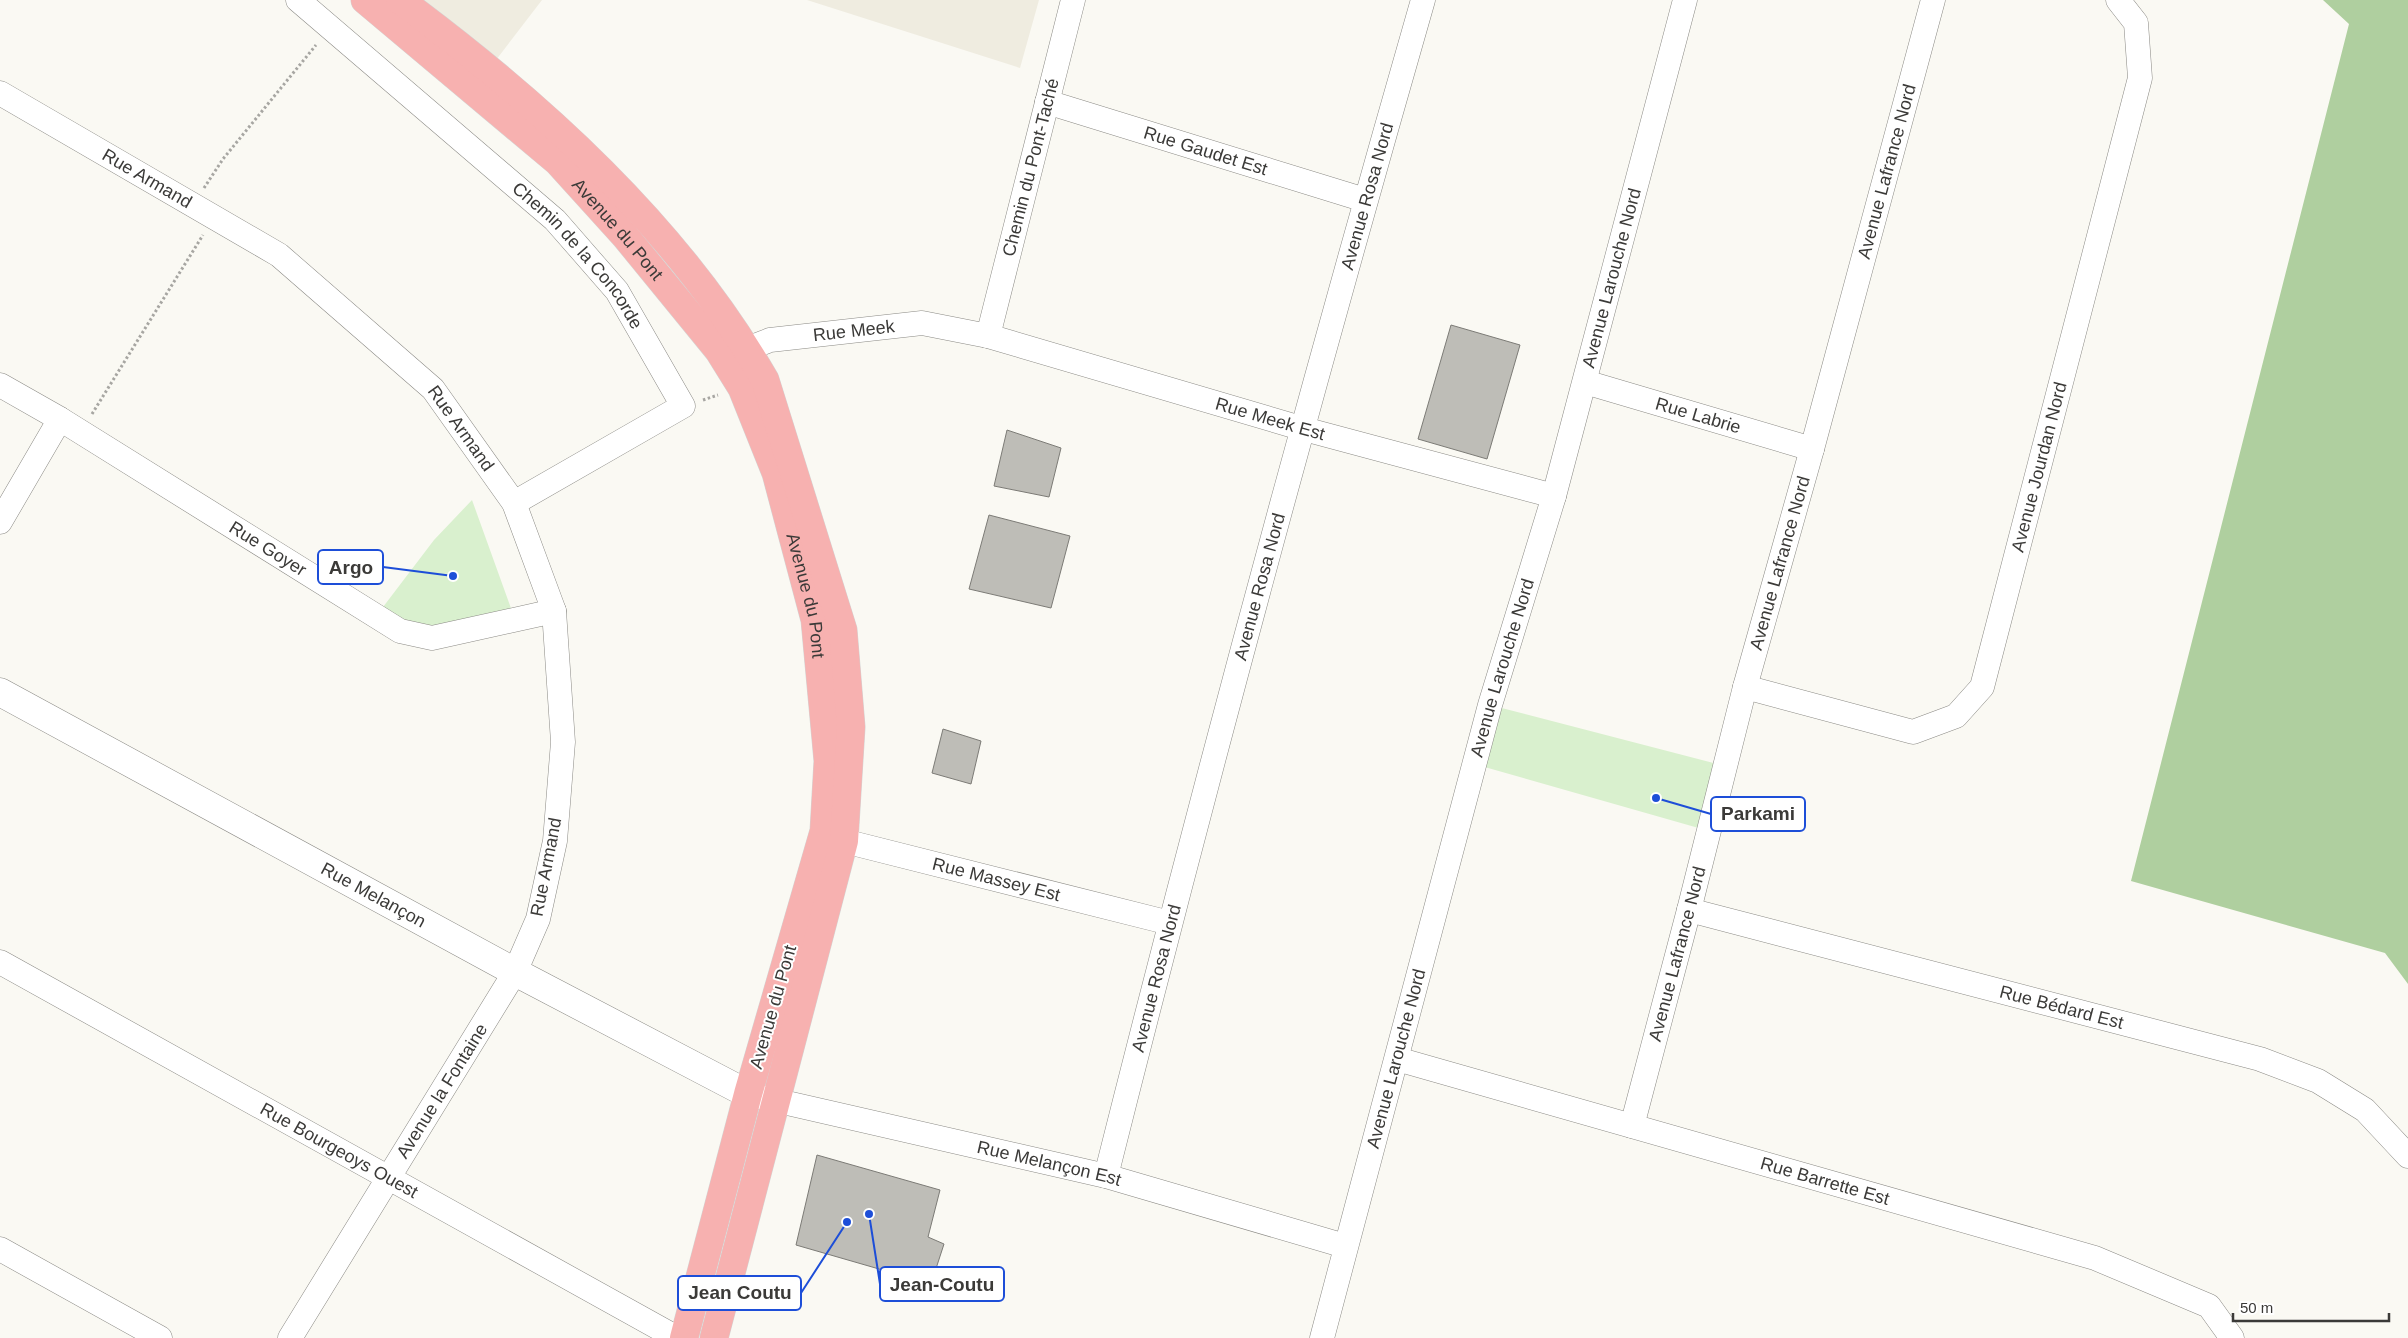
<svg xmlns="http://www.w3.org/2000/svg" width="2408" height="1338" font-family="Arial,sans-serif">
  <rect width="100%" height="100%" fill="#faf9f3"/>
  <path fill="#efece0" d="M401,0h141l-59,77z
    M807,0h232l-19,68z"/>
  <path fill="#d9f0ce" d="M472,500l40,111 -93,20 -39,-20 54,-71z
    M1490,705l235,61 -16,65 -235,-67z"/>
  <path fill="#afcf9f" d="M2323,0h85v984l-23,-31 -254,-72 218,-857z"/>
  <path fill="#bebdb7" stroke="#7c7b76" d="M1451,325l69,20 -33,114 -69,-20z
    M1007,430l54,18 -12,49 -55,-11z
    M989,515l81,21 -19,72 -82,-19z
    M943,729l38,12 -10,43 -39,-11z
    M817,1155l123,35 -12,47 16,7 -13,40 -135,-39z"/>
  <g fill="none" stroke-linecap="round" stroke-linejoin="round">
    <defs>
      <g id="minor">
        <path id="s1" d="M298,0l257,220 62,71 66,115 -169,97"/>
        <path id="s2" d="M0,93l279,162 154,134 81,114 40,108 9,131 -8,99 -17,78 -23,53 -225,366"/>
        <path id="s3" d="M1047,102l318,98"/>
        <path id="s4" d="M988,336l85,-336"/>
        <path id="s5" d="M727,350l20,-1 23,-9 152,-17 66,13 316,93 250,67"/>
        <path id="s6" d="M1585,382l227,67"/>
        <path id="s7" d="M0,385l60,34 340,212 32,7 122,-27"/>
        <path d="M0,522l60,-103"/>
        <path id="s8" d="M1745,687l168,45 43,-16 26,-29 158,-609 -4,-55 -18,-23"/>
        <path id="s9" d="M828,833l16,8 326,82"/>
        <path id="s10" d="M1689,910l571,149 58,22 47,29 43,46"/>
        <path id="s11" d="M0,962l677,376"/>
        <path id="s12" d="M1397,1059l698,199 114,48 23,32"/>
        <path id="s13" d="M748,1094l358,82 239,70"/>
        <path id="s14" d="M1632,1126l57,-216 56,-223 67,-238 121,-449"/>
        <path id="s15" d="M1106,1176c99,-394 205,-786 317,-1176"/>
        <path d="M0,1249l160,89"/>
        <path id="s16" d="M1322,1338l168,-633 64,-209 131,-496"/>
      </g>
      <g id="tertiary">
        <path id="s17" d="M0,692l515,280 233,122"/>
      </g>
      <g id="primary">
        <path id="s18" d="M365,0l193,162 67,74 94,115 23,37 34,85 39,147 13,141 -4,70 -76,263 -64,244"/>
        <path d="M400,0c139,103 278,228 365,380l78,250 8,97 -7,114 -130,497"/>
      </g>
    </defs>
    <use href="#minor" stroke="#8b8a85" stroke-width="25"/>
    <use href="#tertiary" stroke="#8b8a85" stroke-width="29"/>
    <use href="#primary" stroke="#d4d4d3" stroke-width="29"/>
    <path stroke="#a7a6a2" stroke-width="3" stroke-dasharray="2.5 2.5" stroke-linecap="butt" d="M204,188l19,-29 93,-114
      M703,400l15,-5
      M92,414l111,-179"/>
    <use href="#minor" stroke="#fff" stroke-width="24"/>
    <use href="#tertiary" stroke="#fff" stroke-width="28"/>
    <use href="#primary" stroke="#f7b1b0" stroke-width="28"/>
  </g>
  <g text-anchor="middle" stroke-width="4" stroke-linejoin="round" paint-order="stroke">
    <g font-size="18" fill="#3b3a38" stroke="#fff">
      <text dy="6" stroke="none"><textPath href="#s3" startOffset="166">Rue Gaudet Est</textPath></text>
      <text dy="6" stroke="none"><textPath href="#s4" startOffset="174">Chemin du Pont-Taché</textPath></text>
      <text dy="6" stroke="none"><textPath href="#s14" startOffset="988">Avenue Lafrance Nord</textPath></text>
      <text dy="6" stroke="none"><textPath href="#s2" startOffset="170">Rue Armand</textPath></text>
      <text dy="6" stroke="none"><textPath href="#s15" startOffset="1014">Avenue Rosa Nord</textPath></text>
      <text dy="6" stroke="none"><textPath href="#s18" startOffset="342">Avenue du Pont</textPath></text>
      <text dy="6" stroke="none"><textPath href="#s1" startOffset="380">Chemin de la Concorde</textPath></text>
      <text dy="6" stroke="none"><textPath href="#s16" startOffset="1099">Avenue Larouche Nord</textPath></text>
      <text dy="6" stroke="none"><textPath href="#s5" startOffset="129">Rue Meek</textPath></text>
      <text dy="6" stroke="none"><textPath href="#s6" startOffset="118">Rue Labrie</textPath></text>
      <text dy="6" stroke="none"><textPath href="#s5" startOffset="559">Rue Meek Est</textPath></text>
      <text dy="6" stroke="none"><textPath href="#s2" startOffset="575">Rue Armand</textPath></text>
      <text dy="6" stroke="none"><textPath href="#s8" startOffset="486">Avenue Jourdan Nord</textPath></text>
      <text dy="6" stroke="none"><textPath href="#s7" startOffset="314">Rue Goyer</textPath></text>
      <text dy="6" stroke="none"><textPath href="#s14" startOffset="582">Avenue Lafrance Nord</textPath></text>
      <text dy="6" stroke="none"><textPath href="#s15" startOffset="609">Avenue Rosa Nord</textPath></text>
      <text dy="6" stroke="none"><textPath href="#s18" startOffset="762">Avenue du Pont</textPath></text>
      <text dy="6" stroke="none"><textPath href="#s16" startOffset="694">Avenue Larouche Nord</textPath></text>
      <text transform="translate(546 867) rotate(-79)" y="6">Rue Armand</text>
      <text dy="6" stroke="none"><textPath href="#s9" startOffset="175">Rue Massey Est</textPath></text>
      <text dy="6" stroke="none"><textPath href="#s17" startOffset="425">Rue Melançon</textPath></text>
      <text dy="6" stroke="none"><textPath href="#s14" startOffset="178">Avenue Lafrance Nord</textPath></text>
      <text dy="6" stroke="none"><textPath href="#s15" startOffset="204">Avenue Rosa Nord</textPath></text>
      <text transform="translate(773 1007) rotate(-74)" y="6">Avenue du Pont</text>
      <text dy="6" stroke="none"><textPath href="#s10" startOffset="385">Rue Bédard Est</textPath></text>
      <text dy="6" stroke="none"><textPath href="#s16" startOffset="289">Avenue Larouche Nord</textPath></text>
      <text transform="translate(442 1091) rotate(-58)" y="6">Avenue la Fontaine</text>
      <text dy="6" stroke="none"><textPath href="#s11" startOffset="388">Rue Bourgeoys Ouest</textPath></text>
      <text dy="6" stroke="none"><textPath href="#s13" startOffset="309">Rue Melançon Est</textPath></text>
      <text dy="6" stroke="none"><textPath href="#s12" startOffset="445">Rue Barrette Est</textPath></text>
    </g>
  </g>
  <path fill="none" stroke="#1d4ed8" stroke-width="2" d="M453 576L383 567M1656 798L1711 814M869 1214L880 1284M847 1222L801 1293"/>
  <g fill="#1d4ed8" stroke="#fff" stroke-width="2">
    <circle cx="453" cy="576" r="5"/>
    <circle cx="1656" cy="798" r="5"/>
    <circle cx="869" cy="1214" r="5"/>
    <circle cx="847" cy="1222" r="5"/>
  </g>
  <g fill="#fff" stroke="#1d4ed8" stroke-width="2">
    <rect x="318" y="550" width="65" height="34" rx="5"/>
    <rect x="1711" y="797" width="94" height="34" rx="5"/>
    <rect x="880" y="1267" width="124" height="34" rx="5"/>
    <rect x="678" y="1276" width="123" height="34" rx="5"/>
  </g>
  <g font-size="19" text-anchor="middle" font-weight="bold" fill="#3b3a38">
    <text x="351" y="574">Argo</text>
    <text x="1758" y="820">Parkami</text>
    <text x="942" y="1291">Jean-Coutu</text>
    <text x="740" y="1299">Jean Coutu</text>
  </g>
  <path d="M2233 1313v8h156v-8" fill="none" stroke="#3b3a38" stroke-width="2.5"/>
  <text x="2240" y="1313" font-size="15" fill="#3b3a38" stroke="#ffffff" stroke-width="4" paint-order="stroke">50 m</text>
</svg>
